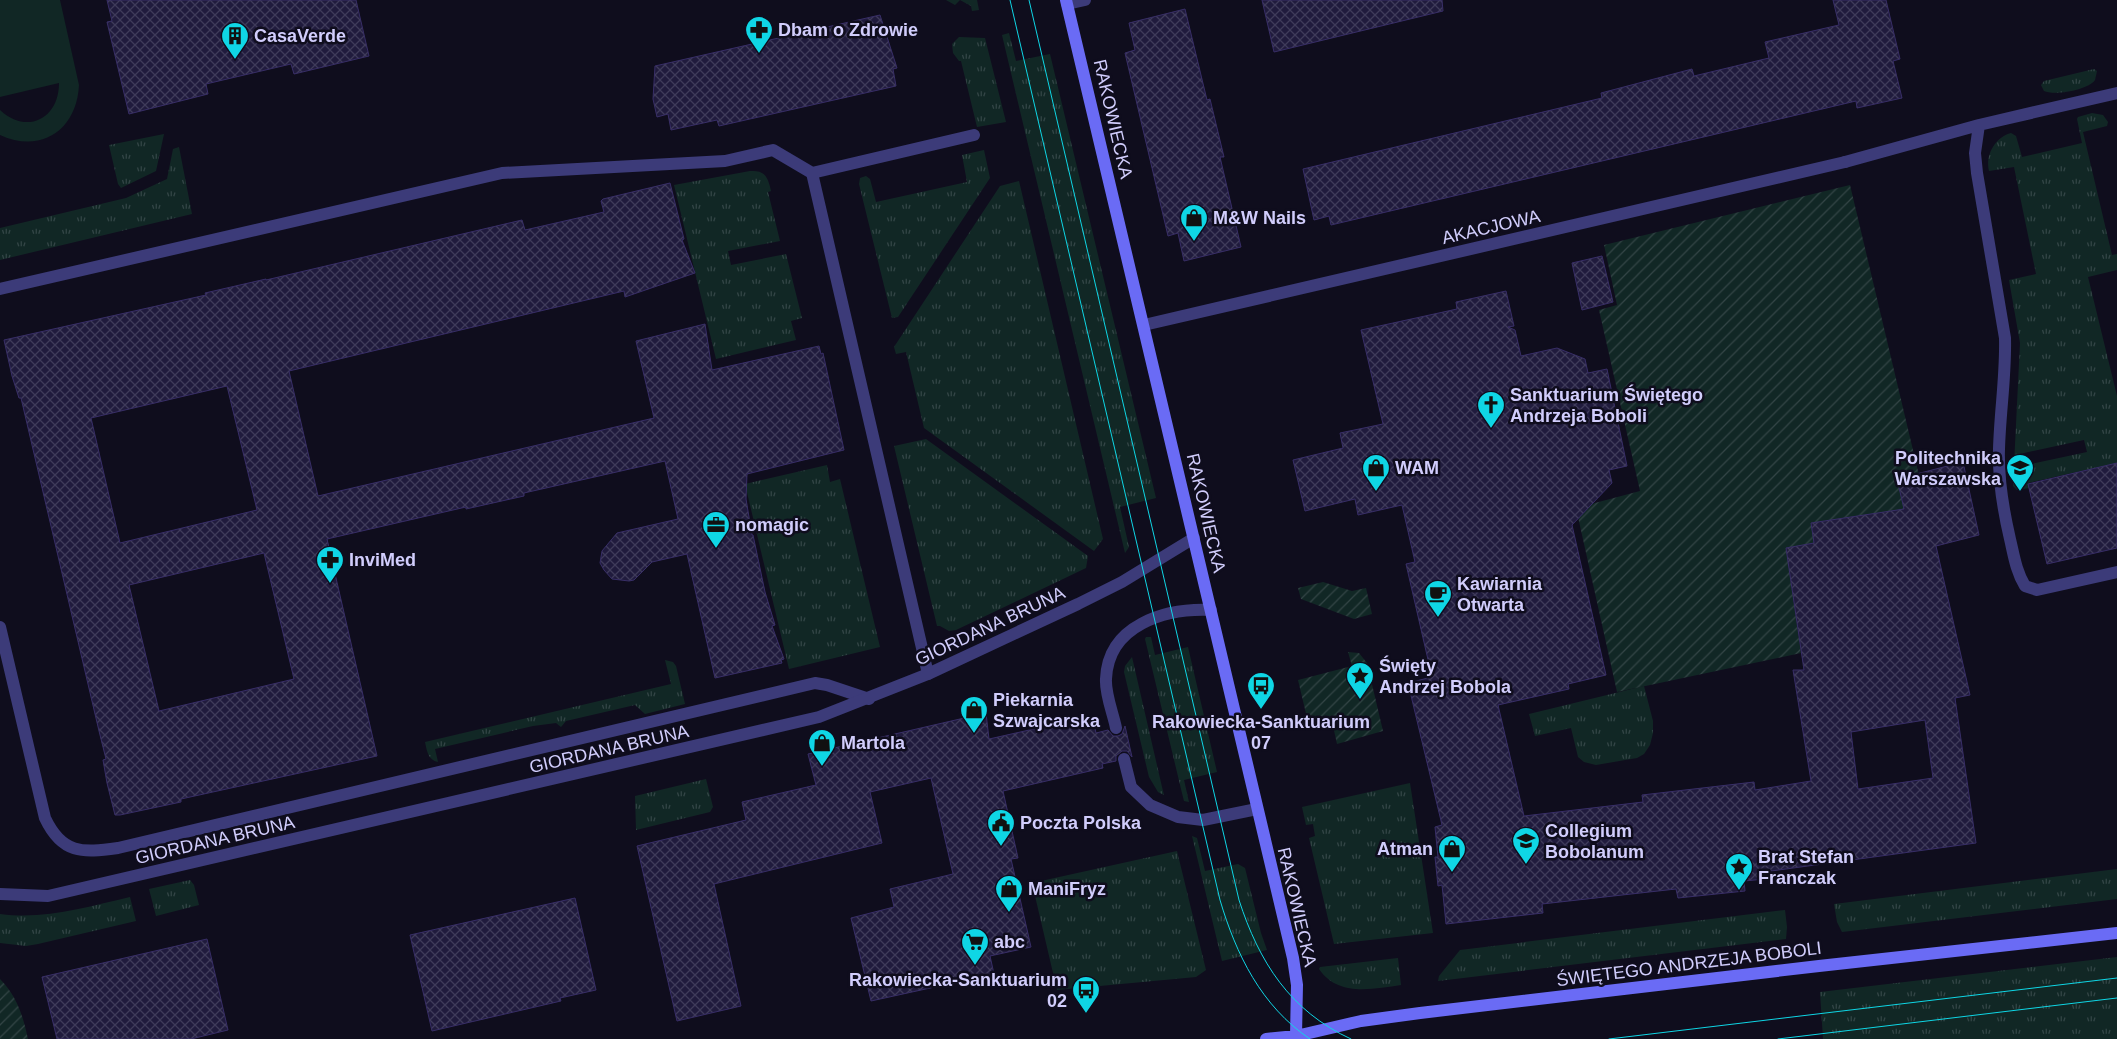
<svg xmlns="http://www.w3.org/2000/svg" width="2117" height="1039" font-family="Arial,sans-serif">
  <defs>
    <pattern id="grass-tufts" width="24" height="20" patternUnits="userSpaceOnUse" patternTransform="scale(1.25)"><rect width="24" height="20" fill="#112725"/><path d="M3 7l-1-3M5 7V3M7 7l1-3M15 17l-1-3M17 17v-4M19 17l1-3" fill="none" stroke="#334546"/></pattern>
    <pattern id="garden-furrows" width="10" height="10" patternUnits="userSpaceOnUse" patternTransform="scale(1.25)"><rect width="10" height="10" fill="#112725"/><path d="M-1 1l2-2M0 10L10 0M9 11l2-2" fill="none" stroke="#334546"/></pattern>
    <pattern id="building-cross-hatch" width="8" height="8" patternUnits="userSpaceOnUse" patternTransform="scale(1.25)"><rect width="8" height="8" fill="#201b3d"/><path d="M0 0l8 8M0 8l8-8" fill="none" stroke="#3f3b5a"/></pattern>
  </defs>
  <rect width="100%" height="100%" fill="#0f0d1d"/>
  <path fill="url(#grass-tufts)" fill-rule="evenodd" d="M946,0h31l2,10 -7,1 -1,-5 -11,-6 -5,5z
    M1009,33l7,28 34,-7 106,444 -36,9 9,40 -4,6 -123,-518z
    M959,37l26,1 21,84 -29,5 -16,-66h-2l-6,-8 -1,-9z
    M2094,69l3,2 -2,9c-7,10 -40,16 -51,11l-3,-6 3,-4z
    M2092,113l11,2 5,7 -1,4 -24,6 29,123 5,-1v16l-29,7 29,119v67l-89,20 1,5 -12,2 -4,-4 7,-143 -11,-63 27,-6 -22,-107 -25,4c-4,-15 6,-34 22,-38l5,3 6,21 60,-14 -5,-24 1,-2zM2084,440l3,12 -70,15 -2,-12z
    M164,134l-8,37 -35,17 -3,-4 -9,-39z
    M179,147l13,67 -192,46v-32l126,-30 41,-19 6,-30z
    M984,150l6,28 -92,139 -6,1 -33,-134 1,-6 6,-2 4,3 6,23 91,-20 -5,-27z
    M750,171c15,-1 18,6 21,20l-3,1 12,49 -52,10 3,14 55,-11 16,64 -11,3 5,19 -80,19 -42,-174z
    M1019,181l84,358 -9,12 -170,-123 -18,-76 -10,2 -2,-7 106,-161z
    M926,439l162,117 -2,12 -130,62 -7,1 -9,-5h-3l-43,-180z
    M827,465l3,17 10,-3 40,168 -91,22 -44,-185z
    M1146,637h5l4,18 33,-8 29,125 -33,8 5,22 -5,-1 -2,-8 -37,-154z
    M1132,657l30,130 2,8 -6,-3 -9,-15 -25,-105 1,-6z
    M665,660l8,2 3,4 9,38 -40,10 -10,-9 -69,16 -5,6 -5,-4 -23,3 -98,23 3,13c-10,-2 -11,-11 -13,-20l246,-58z
    M1644,686l9,35v12l-3,12 -6,9 -7,4 -41,7 -12,-3 -6,-5 -7,-29 -36,8 -6,-22z
    M706,779l7,28 -3,5 -74,18 -1,-34z
    M1410,783l23,150 -99,11 -25,-106 6,-2 -2,-12 -7,1 -4,-18z
    M1192,836l5,2 8,33 33,-7 7,4 16,65 6,17 -45,11z
    M1177,851l29,119 -10,7 -139,13 -25,-107z
    M2117,869v30l-275,33 -5,-10 -3,-18z
    M190,880l4,5 5,20 -43,11 -7,-27z
    M130,897l6,24 -98,23 -12,2 -26,-3v-29c45,6 87,-7 130,-17z
    M1785,910l2,17 -1,12 -348,42 1,-5 21,-26z
    M2117,957v82h-294l-3,-47z
    M1398,958l3,27c-29,4 -63,12 -82,-16l1,-2z"/>
  <path fill="url(#garden-furrows)" d="M1850,185l92,387 -22,7 -53,-41 -3,-23 -53,8 3,20 -28,5 15,105 -184,39 -41,-184 64,-17 -41,-181 18,-5 -13,-60z
    M1323,582l29,9 14,-3 6,26 -18,5 -53,-20 -3,-11z
    M1348,652l11,1 8,10 16,68 -46,13 -6,-27 -23,5 -10,-42 54,-14z
    M0,979c17,17 23,37 28,60h-28z"/>
  <path fill="#112725" d="M0,0h60l19,85c-2,45 -38,69 -79,50v-25c27,25 59,9 59,-27l-59,14z"/>
  <path fill="url(#building-cross-hatch)" stroke="#382e67" fill-rule="evenodd" d="M107,0h249l13,56 -75,18 -3,-10 -85,20 2,10 -79,20 -22,-92 5,-1z
    M1262,0h180l1,11 -169,41z
    M1833,0h53l14,59 -7,2 9,37 -45,10 -1,-7 -525,124 -2,-9 -15,4 -11,-51 299,-71 -1,-5 91,-24 2,7 75,-18 -4,-16 74,-17z
    M1185,9l22,91 3,-1 14,58h-4l21,90 -57,14 -6,-28 -10,3 -43,-183 10,-3 -6,-27z
    M880,15l17,53 -4,1 3,17 -177,40 -2,-6 -46,10 -3,-16 -11,3 -4,-18 2,-33z
    M670,183l14,56 -2,1 13,33 -70,24 -1,-6 -335,80 29,125 336,-78 -18,-77 69,-17 7,46 107,-24 2,8 2,-1 21,97 -97,24 -1,25 6,36h1l12,57 10,33 -3,1 12,33 -3,1 1,3 -67,15 -28,-124 -35,8 -18,18 -5,1 -17,-2 -8,-9 -4,-7 2,-12 15,-18 61,-14 -13,-58 -141,32v3l-58,13v-2l-139,32 50,217 -196,43v3l-61,13h-5l-8,-32 -4,-23 3,-1 -7,-28 -78,-333h-2l-7,-22 -8,-36 202,-45 -1,-2 61,-14v1l256,-60 3,10 79,-18 -3,-11 2,-2zM227,386l30,124 -137,33 -29,-125zM264,553l30,126 -135,32 -30,-126z
    M1602,256l11,46 -31,8 -10,-47z
    M1506,291l8,35 -6,1 7,3 6,26 36,-8 28,11 3,14 19,-4 20,97 -18,4 3,13 -40,42 34,150 -38,9 1,5 -71,16 26,111 119,-14 -1,-7 112,-13 1,8 56,-9 -18,-111h11l-18,-122 28,-5 -3,-20 93,-14 -7,-30 66,-17 16,73 -43,11 34,149 -15,3 21,145 -212,29 1,7 -21,2 1,10 -67,7 -2,-9 -134,15 1,9 -97,11 -4,-39 -4,1 -3,-29h3l-3,-30 7,-2 -34,-142 24,-6 -26,-113 9,-2 -13,-57 -44,10 -3,-16 -50,12 -12,-51 50,-12 -3,-15 43,-9 -22,-94 96,-21 -1,-7zM1925,720l8,58 -75,11 -7,-57z
    M2117,463v85l-70,16 -19,-80z
    M986,713l3,26 103,-23 4,17 12,-3 5,6h5l4,-2 3,-8 7,31 -5,-6h-5l-6,5v5l-14,3 1,4 -100,23 15,67 -7,1 20,88 -41,9 4,18 -123,27 -20,-83 43,-11 -4,-18 63,-15 -22,-96 -61,14 12,51 -168,41 27,122 -64,15 -40,-175 109,-26 -4,-18 74,-17 -8,-31z
    M575,898l21,92 -36,8 1,3 -129,30 -22,-96z
    M207,939l21,91 -37,9h-134l-15,-62z"/>
  <g fill="none" stroke-linecap="round" stroke-linejoin="round">
    <path stroke="#3c3b79" stroke-width="12" d="M1979,125l-4,28 2,20 28,165c1,37 -5,74 -6,111 -1,31 4,60 11,90 4,17 6,32 15,47l12,4 80,-18
      M1845,162l134,-37 138,-32
      M812,173l162,-38
      M0,289l502,-116 223,-12 48,-11 39,23 116,501
      M0,627l45,191c17,36 37,35 73,30l697,-165 12,2 42,14
      M1116,728c-3,-15 -11,-34 -10,-49 2,-54 59,-71 105,-69
      M1124,759l7,28 19,18 28,12 25,3 54,-11"/>
    <path stroke="#3c3b79" stroke-width="12" d="M1067,4l18,-4
      M1144,325l701,-163
      M0,894l48,2 771,-179 109,-43 150,-70 44,-22 72,-44"/>
    <path stroke="#6a6bf5" stroke-width="12" d="M1066,0l227,958 4,27 -1,51
      M1266,1039l30,-3 65,-15 59,-8 399,-47 298,-33"/>
    <path stroke="#0fd6e5" stroke-width="1" d="M1010,0l210,900c16,54 41,106 90,139
      M1029,0l210,900c20,62 51,111 112,139
      M1609,1039l508,-61
      M1778,1039l339,-41"/>
  </g>
  <defs>
    <symbol id="pharmacy-pin" viewBox="-11 -11 22 30"><path d="M0 17L-7.5 6A9.5 9.5 0 1 1 7.5 6Z" fill="#0fd6e5" stroke="#0f0d1d"/><path d="M-2-6h4v4h4v4h-4v4h-4v-4h-4v-4h4Z" fill="#111"/></symbol>
    <symbol id="building-pin" viewBox="-11 -11 22 30"><path d="M0 17L-7.5 6A9.5 9.5 0 1 1 7.5 6Z" fill="#0fd6e5" stroke="#0f0d1d"/><path d="M-4-6H4V6H1V3H-1V6H-4ZM-2.5-4.3h1.7v1.8h-1.7ZM.8-4.3h1.7v1.8H.8ZM-2.5-1h1.7V.8h-1.7ZM.8-1h1.7V.8H.8Z" fill="#111"/></symbol>
    <symbol id="shop-pin" viewBox="-11 -11 22 30"><path d="M0 17L-7.5 6A9.5 9.5 0 1 1 7.5 6Z" fill="#0fd6e5" stroke="#0f0d1d"/><path d="M-5-2.5h2.3a2.7 3.5 0 0 1 5.4 0H5L5.5 6h-11ZM-1.5-2.5h3a1.5 2.3 0 0 0-3 0Z" fill="#111"/></symbol>
    <symbol id="church-pin" viewBox="-11 -11 22 30"><path d="M0 17L-7.5 6A9.5 9.5 0 1 1 7.5 6Z" fill="#0fd6e5" stroke="#0f0d1d"/><path d="M-1.2-6h2.4v3.5h3.3v2.4h-3.3V6h-2.4V-.1h-3.3v-2.4h3.3Z" fill="#111"/></symbol>
    <symbol id="university-pin" viewBox="-11 -11 22 30"><path d="M0 17L-7.5 6A9.5 9.5 0 1 1 7.5 6Z" fill="#0fd6e5" stroke="#0f0d1d"/><path d="M0-5L7-2L0 1L-7-2ZM-4 1L0 2.5L4 1V4Q0 6-4 4Z" fill="#111"/></symbol>
    <symbol id="office-pin" viewBox="-11 -11 22 30"><path d="M0 17L-7.5 6A9.5 9.5 0 1 1 7.5 6Z" fill="#0fd6e5" stroke="#0f0d1d"/><path d="M-6-3h4V-5.5h4V-3h4V5H-6ZM-1-4.5V-3h2v-1.5ZM-6 0V1H6V0Z" fill="#111"/></symbol>
    <symbol id="cafe-pin" viewBox="-11 -11 22 30"><path d="M0 17L-7.5 6A9.5 9.5 0 1 1 7.5 6Z" fill="#0fd6e5" stroke="#0f0d1d"/><path d="M-5.5-4.5H6V0H3Q3 3.5 0 3.5H-2.5Q-5.5 3.5-5.5 0ZM3-3.2v2h1.7v-2ZM-6 4.5H4V6H-6Z" fill="#111"/></symbol>
    <symbol id="sight-pin" viewBox="-11 -11 22 30"><path d="M0 17L-7.5 6A9.5 9.5 0 1 1 7.5 6Z" fill="#0fd6e5" stroke="#0f0d1d"/><path d="M0-6L1.8-2.2L6-1.7L2.9 1.2L3.7 5.4L0 3.3L-3.7 5.4L-2.9 1.2L-6-1.7L-1.8-2.2Z" fill="#111"/></symbol>
    <symbol id="bus-pin" viewBox="-11 -11 22 30"><path d="M0 17L-7.5 6A9.5 9.5 0 1 1 7.5 6Z" fill="#0fd6e5" stroke="#0f0d1d"/><path d="M-5-6H5V4H4V6H2V4H-2V6H-4V4H-5ZM-3.5-4V0h7V-4ZM-3.5 1.2v1.5H-2V1.2ZM2 1.2v1.5H3.5V1.2Z" fill="#111"/></symbol>
    <symbol id="civic-pin" viewBox="-11 -11 22 30"><path d="M0 17L-7.5 6A9.5 9.5 0 1 1 7.5 6Z" fill="#0fd6e5" stroke="#0f0d1d"/><path d="M-.6-6.5H3V-4.5H.6V-3L4-1V1h2V6H-6V1h2V-1L-.6-3ZM-1.2 2.5V6h2.4V2.5Z" fill="#111"/></symbol>
    <symbol id="supermarket-pin" viewBox="-11 -11 22 30"><path d="M0 17L-7.5 6A9.5 9.5 0 1 1 7.5 6Z" fill="#0fd6e5" stroke="#0f0d1d"/><path d="M-6-5.5h2.5l.6 2H6L4.5 2H-2.5L-4.4-4H-6ZM-1.5 3.2a1.3 1.3 0 1 0 .1 0ZM3 3.2a1.3 1.3 0 1 0 .1 0Z" fill="#111"/></symbol>
  </defs>
  <g fill-rule="evenodd">
    <use href="#pharmacy-pin" x="743" y="14" width="32" height="43"/>
    <use href="#building-pin" x="219" y="20" width="32" height="43"/>
    <use href="#shop-pin" x="1178" y="202" width="32" height="43"/>
    <use href="#church-pin" x="1475" y="389" width="32" height="43"/>
    <use href="#shop-pin" x="1360" y="452" width="32" height="43"/>
    <use href="#university-pin" x="2004" y="452" width="32" height="43"/>
    <use href="#office-pin" x="700" y="509" width="32" height="43"/>
    <use href="#pharmacy-pin" x="314" y="544" width="32" height="43"/>
    <use href="#cafe-pin" x="1422" y="578" width="32" height="43"/>
    <use href="#sight-pin" x="1344" y="660" width="32" height="43"/>
    <use href="#bus-pin" x="1245" y="670" width="32" height="43"/>
    <use href="#shop-pin" x="958" y="694" width="32" height="43"/>
    <use href="#shop-pin" x="806" y="727" width="32" height="43"/>
    <use href="#civic-pin" x="985" y="807" width="32" height="43"/>
    <use href="#university-pin" x="1510" y="825" width="32" height="43"/>
    <use href="#shop-pin" x="1436" y="833" width="32" height="43"/>
    <use href="#sight-pin" x="1723" y="851" width="32" height="43"/>
    <use href="#shop-pin" x="993" y="873" width="32" height="43"/>
    <use href="#supermarket-pin" x="959" y="926" width="32" height="43"/>
    <use href="#bus-pin" x="1070" y="974" width="32" height="43"/>
  </g>
  <g text-anchor="middle" stroke-width="5" stroke-linejoin="round" paint-order="stroke">
    <g font-size="18" font-weight="bold" fill="#d1cdfc" stroke="#0f0d1d" text-anchor="start">
      <text x="778" y="36">Dbam o Zdrowie</text>
      <text x="254" y="42">CasaVerde</text>
      <text x="1213" y="224">M&amp;W Nails</text>
      <text x="1510" y="401">Sanktuarium Świętego<tspan x="1510" dy="21">Andrzeja Boboli</tspan></text>
      <text x="2001" y="464" text-anchor="end">Politechnika<tspan x="2001" dy="21">Warszawska</tspan></text>
      <text x="1395" y="474">WAM</text>
      <text x="735" y="531">nomagic</text>
      <text x="349" y="566">InviMed</text>
      <text x="1457" y="590">Kawiarnia<tspan x="1457" dy="21">Otwarta</tspan></text>
      <text x="1379" y="672">Święty<tspan x="1379" dy="21">Andrzej Bobola</tspan></text>
      <text x="993" y="706">Piekarnia<tspan x="993" dy="21">Szwajcarska</tspan></text>
      <text x="1261" y="728" text-anchor="middle">Rakowiecka-Sanktuarium<tspan x="1261" dy="21">07</tspan></text>
      <text x="841" y="749">Martola</text>
      <text x="1020" y="829">Poczta Polska</text>
      <text x="1545" y="837">Collegium<tspan x="1545" dy="21">Bobolanum</tspan></text>
      <text x="1433" y="855" text-anchor="end">Atman</text>
      <text x="1758" y="863">Brat Stefan<tspan x="1758" dy="21">Franczak</tspan></text>
      <text x="1028" y="895">ManiFryz</text>
      <text x="994" y="948">abc</text>
      <text x="1067" y="986" text-anchor="end">Rakowiecka-Sanktuarium<tspan x="1067" dy="21">02</tspan></text>
    </g>
    <g font-size="18" fill="#d1cdfc" stroke="#0f0d1d">
      <text transform="translate(1113 119) rotate(77)" y="6">RAKOWIECKA</text>
      <text transform="translate(1491 227) rotate(-13)" y="6">AKACJOWA</text>
      <text transform="translate(1206 513) rotate(77)" y="6">RAKOWIECKA</text>
      <text transform="translate(990 626) rotate(-25)" y="6">GIORDANA BRUNA</text>
      <text transform="translate(609 749) rotate(-13)" y="6">GIORDANA BRUNA</text>
      <text transform="translate(215 840) rotate(-13)" y="6">GIORDANA BRUNA</text>
      <text transform="translate(1297 907) rotate(77)" y="6">RAKOWIECKA</text>
      <text transform="translate(1689 964) rotate(-7)" y="6">ŚWIĘTEGO ANDRZEJA BOBOLI</text>
    </g>
  </g>
</svg>
